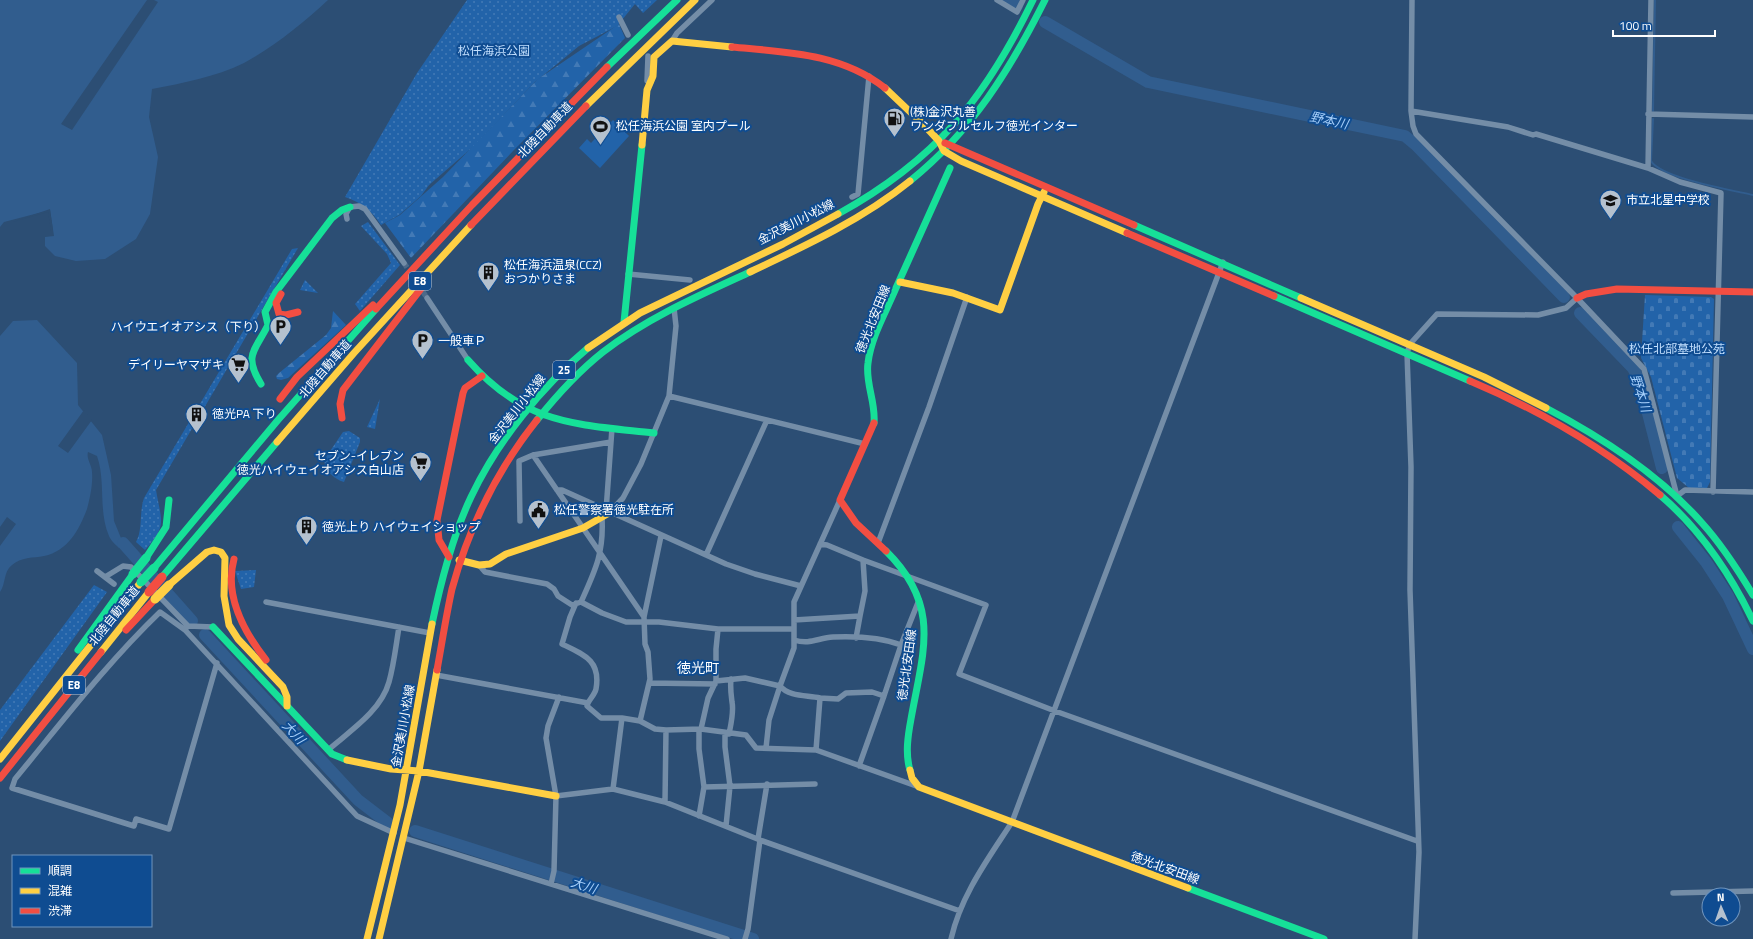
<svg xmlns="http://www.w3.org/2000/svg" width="1753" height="939" font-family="'Titillium Web','Noto Sans JP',sans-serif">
  <defs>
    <pattern id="grass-dots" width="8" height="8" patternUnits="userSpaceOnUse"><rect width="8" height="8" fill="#2263a9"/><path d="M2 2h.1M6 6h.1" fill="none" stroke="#437ab6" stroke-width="1.8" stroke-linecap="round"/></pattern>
    <pattern id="forest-firs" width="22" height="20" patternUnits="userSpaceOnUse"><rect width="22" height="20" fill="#2263a9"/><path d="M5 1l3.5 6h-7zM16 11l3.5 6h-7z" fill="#437ab6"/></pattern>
    <pattern id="cemetery-stones" width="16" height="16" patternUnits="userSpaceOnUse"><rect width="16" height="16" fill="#2263a9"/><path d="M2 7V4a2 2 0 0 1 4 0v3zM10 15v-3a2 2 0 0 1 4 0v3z" fill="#437ab6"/></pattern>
  </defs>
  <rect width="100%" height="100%" fill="#2c4e74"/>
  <path fill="url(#grass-dots)" d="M467,0h190l-14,13 -8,-9 -18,22 -38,20 -44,36 -61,64 -45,39 -8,11 -22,19 -18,10c-10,-15 -19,-22 -36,-28l72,-124z
    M368,222l32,43 -40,46 -5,-7 36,-41 -4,-9 -26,-28z
    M298,248l-142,242c5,31 12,35 -11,60l-9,-8c7,-12 3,-30 8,-44l148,-249z
    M305,280l13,13 -18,-3z
    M380,399l-5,30 -8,-2z
    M349,431l11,7v4l-16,40c-10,-3 -19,-11 -20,-22l19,-28z
    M256,570l-2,17 -13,2 -6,-18z
    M94,585l13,7 -107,149v-31z"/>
  <path fill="url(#forest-firs)" d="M619,24l6,14 -112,113 -102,107 -26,-35 15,-8 43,-38 95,-98z
    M333,311l13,14 -58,53 -7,2 -4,-1 -1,-3 3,-3 47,-38 5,-7z"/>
  <path fill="url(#cemetery-stones)" d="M1645,295l66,2 3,2 -4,183 -3,6h-18l-12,-10 -26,-101 -10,-19z"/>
  <path fill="#2263a9" d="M613,120l16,16 -29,32 -21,-20 8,-9 4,4z"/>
  <path fill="#315d8e" d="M0,0h328c-26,24 -53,46 -84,63 -29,14 -61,20 -92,26l-3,28 9,40 -8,57 -14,25 -31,20 -29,2 -21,-5 -10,-10v-9l9,-1 -4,-26 -46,12 -4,5z
    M37,320l40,43 1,42 24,30 9,40 3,46 9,22 -4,5c-3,-3 -8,-7 -10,-12 -11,-25 -3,-55 -12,-80l-9,-4c-2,7 4,13 4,20 1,12 -2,26 -5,37 -8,21 -19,42 -43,47 -11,2 -23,1 -32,9 -9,7 -6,19 -12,27v-256l13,-15z"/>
  <path fill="#2c4e74" d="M147,0h7l4,2 -86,128 -11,-6z
    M50,209l3,21 -2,1 -3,-19 -35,10z
    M84,410l8,10 -24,33 -10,-7z
    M7,517l9,7 -16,22v-19z"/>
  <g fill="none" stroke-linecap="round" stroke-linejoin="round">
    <path stroke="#315d8e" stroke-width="2" d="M1653,111l2,-111
      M1653,119l-2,42c10,17 80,29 102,34"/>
    <path stroke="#315d8e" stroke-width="12" d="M1007,0l10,6
      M1045,22l103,60 257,54 12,10 147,151
      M1580,313l53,55 7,14 22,86
      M1678,527l28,35 22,34 25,53
      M123,543l69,78
      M205,635l153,165 30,23
      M415,831l338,108"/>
    <path stroke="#4c6989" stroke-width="5.5" stroke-dasharray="5.5 3" stroke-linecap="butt" d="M404,263l23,35"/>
    <path stroke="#748da7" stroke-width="5.5" d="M997,0l20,12 6,-12
      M1412,0l-1,111 2,15 3,8 161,164 -11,10 -28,7 -101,-1 -27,30 -3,9 4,114 -1,123 9,262 -4,87
      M619,17l9,18
      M672,41l5,-8 35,-33
      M648,56l-1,25 4,1
      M1411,111l97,16 25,8 3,-1 112,34 32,14 41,11 -8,299
      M1648,114l105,3
      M1648,168l3,-168
      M852,197l6,-3 11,-118
      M347,219l-1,-5 4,-7 9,-1 6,3 39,54
      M628,274l62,6
      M427,298l41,62
      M1577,298l67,71 33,127 8,-6 68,2
      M669,396l196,48
      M611,442l1,-14
      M533,455l111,162 1,27 3,8 2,27 -10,42
      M557,490h5l164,74 29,10 46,12
      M609,513l14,-15 18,-34 28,-68 7,-70 -2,-18
      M520,521l-1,-60 14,-6 78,-13 -5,69
      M878,543l51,-136 38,-110
      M706,555l61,-135
      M863,560l123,45 -27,69 96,37 362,130
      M479,565l6,7 62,12 7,5 4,7 14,9 9,-3 21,11 24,9h33l59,7h76
      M97,571l17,13
      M105,577l18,-11 8,1 57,59
      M266,602l164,31
      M581,602c14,-31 23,-49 21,-84
      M576,603l-6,14 -8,27c23,11 39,17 34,45 -1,5 -6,10 -8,14
      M644,617l17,-81
      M794,620l66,-4 5,-25 -2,-31 -36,-15 -7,-1
      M186,628l2,-2 25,1
      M718,629l-2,20v32l29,-3 35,8 -11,34 -3,28
      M856,638l4,-22
      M794,640c16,5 24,-2 39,-3 23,-1 47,0 68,8l18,-45
      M217,663l-48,166 -33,-10 -2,7 -122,-38 3,-9c47,-57 92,-116 145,-167l25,18 172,186 37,17
      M436,675l152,28 -1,3 14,12h21l18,3 15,8 11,1 35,-1 45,6 10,13 60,2 103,37
      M649,683l66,1
      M884,696l17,-51
      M820,698l18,1 8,-6 26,-1 12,4 -25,70
      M699,729v20l5,38 -5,29
      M701,729l7,-31 8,-17
      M725,733v14l5,39 -4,40
      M729,734c2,-10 5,-22 3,-32 -1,-8 -2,-14 -1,-23
      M328,750c22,-19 53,-39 61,-68 5,-18 7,-37 10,-55
      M816,750l4,-52c-13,-3 -31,-1 -40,-12l14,-38v-46l46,-102
      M704,787l111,-3
      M613,789l9,-71
      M556,796l57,-7 52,13 95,38 200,71
      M665,802l1,-72
      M404,838l323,101
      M758,839l9,-55
      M551,884l3,-13 2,-75 -10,-58 2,-12 11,-29
      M1673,893l80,-2
      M745,939l3,-10 12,-89
      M951,939c10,-44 37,-80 61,-117l211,-560"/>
    <path stroke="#16e098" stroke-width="7" d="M607,67l70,-67
      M910,181c62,-50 100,-111 135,-181
      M838,214c98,-54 147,-115 195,-214
      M1134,225l167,73
      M1274,296l196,85
      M624,322l18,-177
      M468,360c57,65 106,64 186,73
      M261,384c-18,-29 -6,-33 7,-59l-3,-13 11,-20 56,-74 10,-8 8,-3
      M1546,408c57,30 114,67 156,115 20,22 36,47 51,72
      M537,420c20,-25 42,-49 66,-68 44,-34 97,-57 147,-80
      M874,423c2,-21 -9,-40 -6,-60 3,-26 18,-51 28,-75 18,-40 36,-80 54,-120
      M1660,495c41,35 70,78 93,126
      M886,551c56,55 37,100 25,168 -3,16 -6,35 -1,51
      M146,558l20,-31 3,-27
      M154,568l124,-148 98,-111
      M162,577l115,-135
      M432,624c9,-43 20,-87 39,-127 26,-55 70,-110 117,-149
      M213,627l119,127 15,6
      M78,650l55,-76
      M1188,888l136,51"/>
    <path stroke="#ffcf43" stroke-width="7" d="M885,88l40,38 14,15 5,10 17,10 166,72
      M586,106l109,-106
      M642,145l5,-55 6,-14 1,-19 18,-16 60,6
      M750,272c55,-26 113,-53 160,-91
      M900,282l53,11 47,17 38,-106 6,-12
      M1301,298l183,79 62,31
      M588,348l52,-35 143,-69 55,-30
      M277,442l77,-89 117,-128
      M459,560l20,5 11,-1 16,-10 77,-26 26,-15
      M169,585l38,-33 7,-2 7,2 4,6 -1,38 5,29 9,14 45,48 4,10v9
      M101,652l48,-60
      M0,759l141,-177
      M347,760l44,9 28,2 137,25
      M910,770l2,8 7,9 269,101
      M367,939l33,-134 32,-181
      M379,939l40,-168 18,-101"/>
    <path stroke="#f24e42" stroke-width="7" d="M732,47c53,5 109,6 153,41
      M945,143l189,82
      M471,225l115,-119
      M1127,233l147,63
      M281,294l-5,9 3,11 7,1 12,-3
      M1577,298l9,-4 31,-5 136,3
      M376,309l96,-104 135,-138
      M1470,381c69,29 133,66 190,114
      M280,399l17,-22 76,-72
      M342,418l-2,-14 3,-14 80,-104
      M874,423l-34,77 16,23 30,28
      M449,557l-10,-17 -2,-20 26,-127 2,-5 17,-12
      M234,559c-10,36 10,73 32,101
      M126,630l29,-31
      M437,670c5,-27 9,-54 15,-81 17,-62 45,-119 85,-169
      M0,778l101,-126"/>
    <path stroke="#16e098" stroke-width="9" d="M133,574l13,-16
      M141,582l13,-14"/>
    <path stroke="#ffcf43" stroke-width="9" d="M155,599l14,-14"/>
    <path stroke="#f24e42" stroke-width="9" d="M149,592l13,-15"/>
  </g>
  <defs>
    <symbol id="fuel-pin" viewBox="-11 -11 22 30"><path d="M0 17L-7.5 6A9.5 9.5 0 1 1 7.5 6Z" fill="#b5c1ce" stroke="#0f4c91"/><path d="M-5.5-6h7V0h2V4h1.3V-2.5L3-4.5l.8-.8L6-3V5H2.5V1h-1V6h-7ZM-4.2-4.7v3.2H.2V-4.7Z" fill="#111"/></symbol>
    <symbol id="stadium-pin" viewBox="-11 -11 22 30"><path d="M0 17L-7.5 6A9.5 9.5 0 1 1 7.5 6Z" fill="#b5c1ce" stroke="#0f4c91"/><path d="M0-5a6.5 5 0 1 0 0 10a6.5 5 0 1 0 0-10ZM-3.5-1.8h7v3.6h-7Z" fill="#111"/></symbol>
    <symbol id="school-pin" viewBox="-11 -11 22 30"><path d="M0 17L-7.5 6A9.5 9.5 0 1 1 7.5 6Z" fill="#b5c1ce" stroke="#0f4c91"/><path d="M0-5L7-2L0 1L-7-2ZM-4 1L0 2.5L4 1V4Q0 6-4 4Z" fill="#111"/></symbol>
    <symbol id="building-pin" viewBox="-11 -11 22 30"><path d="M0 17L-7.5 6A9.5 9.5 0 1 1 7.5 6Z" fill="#b5c1ce" stroke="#0f4c91"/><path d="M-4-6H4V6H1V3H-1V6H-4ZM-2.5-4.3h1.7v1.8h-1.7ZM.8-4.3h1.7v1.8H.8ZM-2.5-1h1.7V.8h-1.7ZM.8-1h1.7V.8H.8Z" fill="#111"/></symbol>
    <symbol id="parking-pin" viewBox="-11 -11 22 30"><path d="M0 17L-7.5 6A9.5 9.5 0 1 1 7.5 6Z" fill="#b5c1ce" stroke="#0f4c91"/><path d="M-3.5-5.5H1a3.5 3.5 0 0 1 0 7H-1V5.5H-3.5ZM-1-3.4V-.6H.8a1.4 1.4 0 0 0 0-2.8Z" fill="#111"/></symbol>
    <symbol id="supermarket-pin" viewBox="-11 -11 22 30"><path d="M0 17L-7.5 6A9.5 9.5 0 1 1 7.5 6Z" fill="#b5c1ce" stroke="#0f4c91"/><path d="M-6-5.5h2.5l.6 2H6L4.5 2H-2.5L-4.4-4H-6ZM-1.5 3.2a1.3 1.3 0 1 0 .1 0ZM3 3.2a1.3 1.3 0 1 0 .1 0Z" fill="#111"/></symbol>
    <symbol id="civic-pin" viewBox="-11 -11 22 30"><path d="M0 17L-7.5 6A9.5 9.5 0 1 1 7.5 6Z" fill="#b5c1ce" stroke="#0f4c91"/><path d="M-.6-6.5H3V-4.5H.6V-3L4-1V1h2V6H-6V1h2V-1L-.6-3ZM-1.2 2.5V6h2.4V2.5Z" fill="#111"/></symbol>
  </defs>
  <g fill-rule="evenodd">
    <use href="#fuel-pin" x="882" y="106" width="25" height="34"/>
    <use href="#stadium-pin" x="588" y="114" width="25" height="34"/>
    <use href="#school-pin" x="1598" y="188" width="25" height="34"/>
    <use href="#building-pin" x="476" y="260" width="25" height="34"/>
    <use href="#parking-pin" x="268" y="314" width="25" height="34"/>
    <use href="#parking-pin" x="410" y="328" width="25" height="34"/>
    <use href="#supermarket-pin" x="226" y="352" width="25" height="34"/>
    <use href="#building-pin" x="184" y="402" width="25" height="34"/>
    <use href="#supermarket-pin" x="408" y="450" width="25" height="34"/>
    <use href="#civic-pin" x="526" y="498" width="25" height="34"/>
    <use href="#building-pin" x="294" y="514" width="25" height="34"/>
  </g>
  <g text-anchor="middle" stroke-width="4" stroke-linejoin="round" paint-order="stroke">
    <g fill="#0f4c91" stroke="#b7c9de" stroke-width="1">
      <rect x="409" y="272" width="22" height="18" rx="3"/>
      <rect x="553" y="361" width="22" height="18" rx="3"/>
      <rect x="63" y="676" width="22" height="18" rx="3"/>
    </g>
    <g font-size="11" font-weight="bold" fill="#fff">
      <text x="420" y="285">E8</text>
      <text x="564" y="374">25</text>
      <text x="74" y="689">E8</text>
    </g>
    <g font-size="12" fill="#c2dffe" stroke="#0f4c91">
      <text x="494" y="55">松任海浜公園</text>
      <text x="1677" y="353">松任北部墓地公苑</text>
    </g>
    <g font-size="12" fill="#fff" stroke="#0f4c91" text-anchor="start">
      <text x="910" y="116">(株)金沢丸善<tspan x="910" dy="14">ワンダフルセルフ徳光インター</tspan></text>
      <text x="616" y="130">松任海浜公園 室内プール</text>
      <text x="1626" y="204">市立北星中学校</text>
      <text x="504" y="269">松任海浜温泉(CCZ)<tspan x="504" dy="14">おつかりさま</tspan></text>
      <text x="266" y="331" text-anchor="end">ハイウエイオアシス（下り）</text>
      <text x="438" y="345">一般車Ｐ</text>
      <text x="224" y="369" text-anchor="end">デイリーヤマザキ</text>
      <text x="212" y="418">徳光PA 下り</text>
      <text x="404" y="460" text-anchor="end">セブン-イレブン<tspan x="404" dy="14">徳光ハイウェイオアシス白山店</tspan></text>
      <text x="554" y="514">松任警察署徳光駐在所</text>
      <text x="322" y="531">徳光上り ハイウェイショップ</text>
    </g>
    <g font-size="12" fill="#fff" stroke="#0f4c91">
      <text transform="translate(545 130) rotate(-46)" y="4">北陸自動車道</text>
      <text transform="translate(796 222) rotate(-27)" y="4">金沢美川小松線</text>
      <text transform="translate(873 319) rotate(-68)" y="4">徳光北安田線</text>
      <text transform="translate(325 369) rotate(-49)" y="4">北陸自動車道</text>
      <text transform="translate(517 409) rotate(-52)" y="4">金沢美川小松線</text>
      <text transform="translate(114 616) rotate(-51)" y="4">北陸自動車道</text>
      <text transform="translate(907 665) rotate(-82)" y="4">徳光北安田線</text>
      <text transform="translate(403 726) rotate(-80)" y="4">金沢美川小松線</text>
      <text transform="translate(1165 868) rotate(20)" y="4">徳光北安田線</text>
    </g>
    <g font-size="13" font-style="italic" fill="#a6cffa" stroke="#0f4c91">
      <text transform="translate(1329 120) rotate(12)" y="5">野本川</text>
      <text transform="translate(1641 393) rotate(72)" y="5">野本川</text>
      <text transform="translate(294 732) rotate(47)" y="5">大川</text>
      <text transform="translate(584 885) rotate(18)" y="5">大川</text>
    </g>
    <g font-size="14" fill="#fff" stroke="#0f4c91">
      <text x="698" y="673">徳光町</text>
    </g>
  </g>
  <rect x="12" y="855" width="140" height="72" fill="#0f4c91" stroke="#6f94bd"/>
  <rect x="20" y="868" width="20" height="6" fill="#16e098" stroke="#6f94bd"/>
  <text x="48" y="875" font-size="12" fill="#ffffff">順調</text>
  <rect x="20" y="888" width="20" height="6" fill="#ffcf43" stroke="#6f94bd"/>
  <text x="48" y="895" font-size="12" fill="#ffffff">混雑</text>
  <rect x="20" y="908" width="20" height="6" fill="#f24e42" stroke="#6f94bd"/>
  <text x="48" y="915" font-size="12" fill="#ffffff">渋滞</text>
  <g transform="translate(1721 907) rotate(358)"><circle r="19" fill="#0f4c91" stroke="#6f94bd"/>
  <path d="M0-3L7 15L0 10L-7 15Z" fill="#b5c1ce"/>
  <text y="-6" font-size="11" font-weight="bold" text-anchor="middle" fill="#ffffff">N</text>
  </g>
  <path d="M1613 30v6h102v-6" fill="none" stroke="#ffffff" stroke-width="2"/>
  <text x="1619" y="30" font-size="12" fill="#ffffff" stroke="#0f4c91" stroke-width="3" paint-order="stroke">100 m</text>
</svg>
